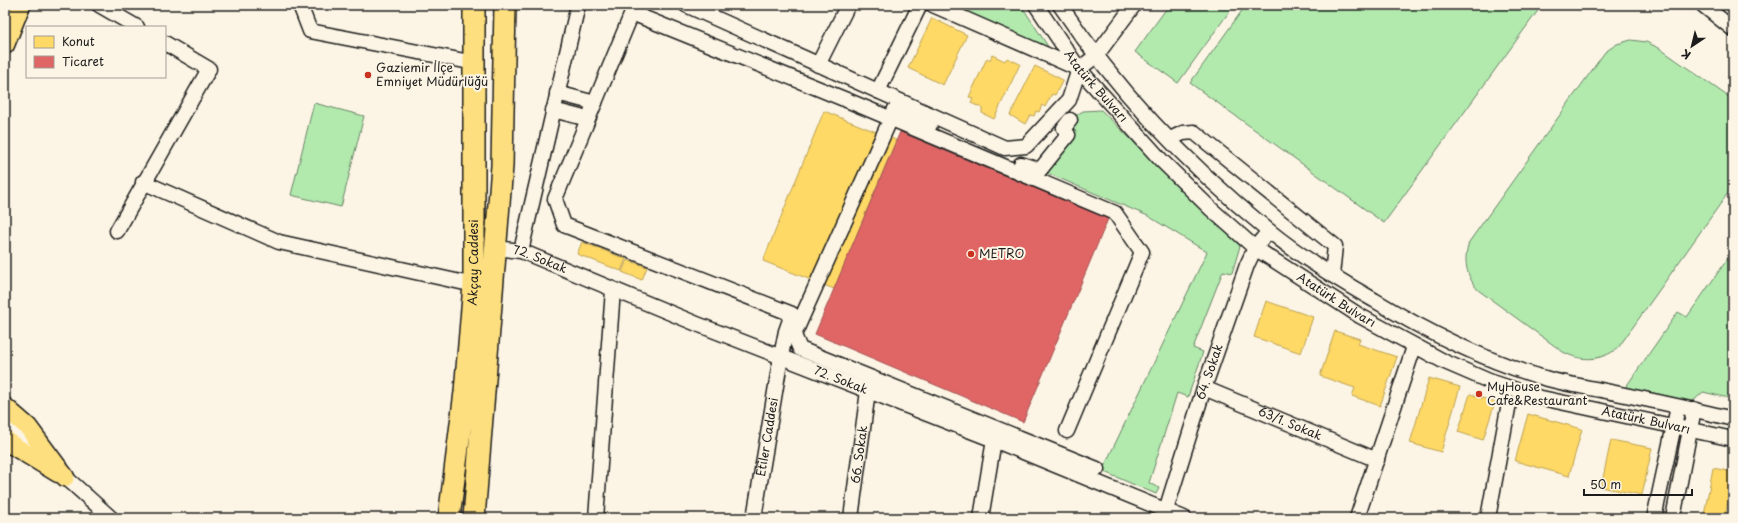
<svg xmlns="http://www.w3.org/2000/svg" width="1738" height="523" font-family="'Playpen Sans',sans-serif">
  <rect width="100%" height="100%" fill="#fcf5e5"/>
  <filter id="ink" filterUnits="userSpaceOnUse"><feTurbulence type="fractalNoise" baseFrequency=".025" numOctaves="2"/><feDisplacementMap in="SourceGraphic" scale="8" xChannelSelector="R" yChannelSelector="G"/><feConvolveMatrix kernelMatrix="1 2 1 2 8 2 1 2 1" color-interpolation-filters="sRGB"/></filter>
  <g filter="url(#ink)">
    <path fill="#b2eaae" stroke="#678365" d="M950,5h71l28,43z
      M1169,5h65l-56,78 -43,-31z
      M1246,5h296l-158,218 -194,-140z
      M1631,40l15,2 13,6 74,52v86l-115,162c-17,13 -36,14 -55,4l-85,-62c-12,-14 -15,-30 -9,-48l136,-190 12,-8z
      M314,103l50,13 -23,91 -50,-12z
      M1101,110l139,136 -8,27 -9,-2 -30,77 10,4 -15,45 -11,-4 -28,90 10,5 -3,6 -54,-23 105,-219 -59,-36 -108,-46 33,-53 10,-6z
      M1733,251v148l-30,-7 -14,13 -66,-14 55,-79 9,5z"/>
    <path fill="#ffd966" stroke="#bba050" d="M932,18l35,17 -24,50 -35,-17z
      M992,55l13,6 2,-3 13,6 -26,55 -12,-6v-5l-11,-5 2,-4 -4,-2 18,-39 3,2z
      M1035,66l28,14 -8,15 -3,-1 -7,13 -3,-2 -3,7 -3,-1 -2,5 -4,-1 -5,9 -15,-9z
      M824,111l72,29 -62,149 -71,-28z
      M582,242l44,17 -5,12 -44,-17z
      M627,260l20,7 -5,13 -20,-8z
      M1266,301l47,16 -12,36 -47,-16z
      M1335,331l25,8 -2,5 39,13 -17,49 -28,-10 3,-8 -35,-12z
      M1429,378l31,9 -19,65 -31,-9z
      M1470,394l25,8 -12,38 -25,-8z
      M1528,414l54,15 -13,47 -54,-15z
      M1611,440l41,8 -10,47 -41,-8z
      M1713,468l20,4 -8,46 -21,-3z"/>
    <path fill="#e06666" stroke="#a55050" d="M900,132l208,87 -85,203 -208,-88z"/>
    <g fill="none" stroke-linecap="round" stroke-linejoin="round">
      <defs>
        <g id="minor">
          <path d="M99,5l38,22"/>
          <path d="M300,5l10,26 165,32"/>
          <path d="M686,5l319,143 21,-2 43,-46 10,-31 17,-13 38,-51"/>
          <path d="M933,5l146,64"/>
          <path id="s1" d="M1036,5l43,64 82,91 50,49 44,39 105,68 85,46 44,19 48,16 196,42"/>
          <path d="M1060,5c57,85 129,161 208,225 33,27 69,49 106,70 53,32 107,59 167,77 19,6 40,9 60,13 44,9 88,18 132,29"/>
          <path d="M1703,5l30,24"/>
          <path d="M818,65l30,-60"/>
          <path d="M878,91l42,-86"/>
          <path d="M557,93l38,10"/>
          <path d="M553,110l35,9"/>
          <path d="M930,125l-35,-16 -101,226 6,14 297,120"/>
          <path d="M1170,139l13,-6 11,-1 141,114 -3,29"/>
          <path d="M1021,164l19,6 28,-35 -4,-7 6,-8"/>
          <path d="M143,182l136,60 195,43"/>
          <path d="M117,231l92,-162 -44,-26"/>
          <path id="s2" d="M496,248l25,3 176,73 297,116 190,78"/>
          <path d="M521,251l57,-246"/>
          <path id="s3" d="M1204,388l173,72"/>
          <path d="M5,423l106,95"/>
          <path d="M596,518l17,-228"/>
          <path id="s4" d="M754,518l27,-162 5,-25 6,-17 -228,-89 -9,-26 77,-186 217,88 266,112 27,39 -75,179"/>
          <path id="s5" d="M851,518l17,-127"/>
          <path d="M981,518l13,-78"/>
          <path id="s6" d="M1165,518l1,-8 38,-122 43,-123 8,-17 14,-17"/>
          <path d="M1357,518l57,-171"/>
          <path d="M1488,518l21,-115"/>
          <path d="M1654,518l24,-111"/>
          <path d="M1673,518l21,-109"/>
        </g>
        <path id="major" d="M5,45l16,-40
          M5,407l23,20 37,50
          M5,439l7,6 46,28"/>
        <g id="highway">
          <path id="s7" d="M449,518l16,-126 9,-107v-280"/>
          <path d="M474,518l28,-352 3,-161"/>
        </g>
      </defs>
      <use href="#minor" stroke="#1c1c1c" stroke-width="17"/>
      <use href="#major" stroke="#1c1c1c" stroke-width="21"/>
      <use href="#highway" stroke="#1c1c1c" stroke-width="24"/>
      <use href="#minor" stroke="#fcf5e5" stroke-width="14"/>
      <use href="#major" stroke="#fddf80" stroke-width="18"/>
      <use href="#highway" stroke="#fddf80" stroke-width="21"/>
    </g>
  </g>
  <g fill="#c8321e" stroke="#fcf5e5" stroke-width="1.5">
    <circle cx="368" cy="75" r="4"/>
    <circle cx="971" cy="254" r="4"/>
    <circle cx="1479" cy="394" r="4"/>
  </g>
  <g text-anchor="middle" stroke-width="4" stroke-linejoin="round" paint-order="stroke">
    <g font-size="12" fill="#1c1c1c" stroke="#fcf5e5" text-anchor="start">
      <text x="376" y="72">Gaziemir İlçe<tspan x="376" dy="14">Emniyet Müdürlüğü</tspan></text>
      <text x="979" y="258">METRO</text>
      <text x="1487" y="391">MyHouse<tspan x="1487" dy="14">Cafe&amp;Restaurant</tspan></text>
    </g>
    <g font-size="12" fill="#1c1c1c" stroke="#fcf5e5">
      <text dy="4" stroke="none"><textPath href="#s1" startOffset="101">Atatürk Bulvarı</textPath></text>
      <text dy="4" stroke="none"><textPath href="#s2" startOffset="46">72. Sokak</textPath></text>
      <text dy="4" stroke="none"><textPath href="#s7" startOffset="257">Akçay Caddesi</textPath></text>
      <text dy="4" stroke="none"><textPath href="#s1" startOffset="425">Atatürk Bulvarı</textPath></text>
      <text dy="4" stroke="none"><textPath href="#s6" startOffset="153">64. Sokak</textPath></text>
      <text dy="4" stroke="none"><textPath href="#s2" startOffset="370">72. Sokak</textPath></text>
      <text dy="4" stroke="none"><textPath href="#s1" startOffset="760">Atatürk Bulvarı</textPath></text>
      <text dy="4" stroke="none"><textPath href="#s3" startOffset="93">63/1. Sokak</textPath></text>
      <text dy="4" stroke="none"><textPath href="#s4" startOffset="82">Etiler Caddesi</textPath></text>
      <text dy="4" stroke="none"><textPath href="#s5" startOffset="64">66. Sokak</textPath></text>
    </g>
  </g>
  <rect width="1738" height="523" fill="none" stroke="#fcf5e5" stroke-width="20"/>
  <rect x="10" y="10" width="1718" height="503" fill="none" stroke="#1c1c1c" stroke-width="1.5" filter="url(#ink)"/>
  <rect x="26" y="26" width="140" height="52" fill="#fcf5e5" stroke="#a29e95"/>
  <rect x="34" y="36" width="20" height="12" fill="#ffd966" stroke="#a29e95"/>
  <text x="62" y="46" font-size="12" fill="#1c1c1c">Konut</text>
  <rect x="34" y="56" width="20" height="12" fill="#e06666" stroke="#a29e95"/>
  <text x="62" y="66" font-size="12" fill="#1c1c1c">Ticaret</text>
  <g transform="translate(1692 46) rotate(215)" stroke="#fcf5e5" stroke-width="3" paint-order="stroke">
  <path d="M0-3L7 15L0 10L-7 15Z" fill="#1c1c1c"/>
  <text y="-6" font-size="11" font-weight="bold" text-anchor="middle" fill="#1c1c1c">K</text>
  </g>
  <path d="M1584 489v6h108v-6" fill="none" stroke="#1c1c1c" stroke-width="2"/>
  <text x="1590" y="489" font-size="12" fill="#1c1c1c" stroke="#fcf5e5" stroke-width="3" paint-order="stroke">50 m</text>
</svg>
